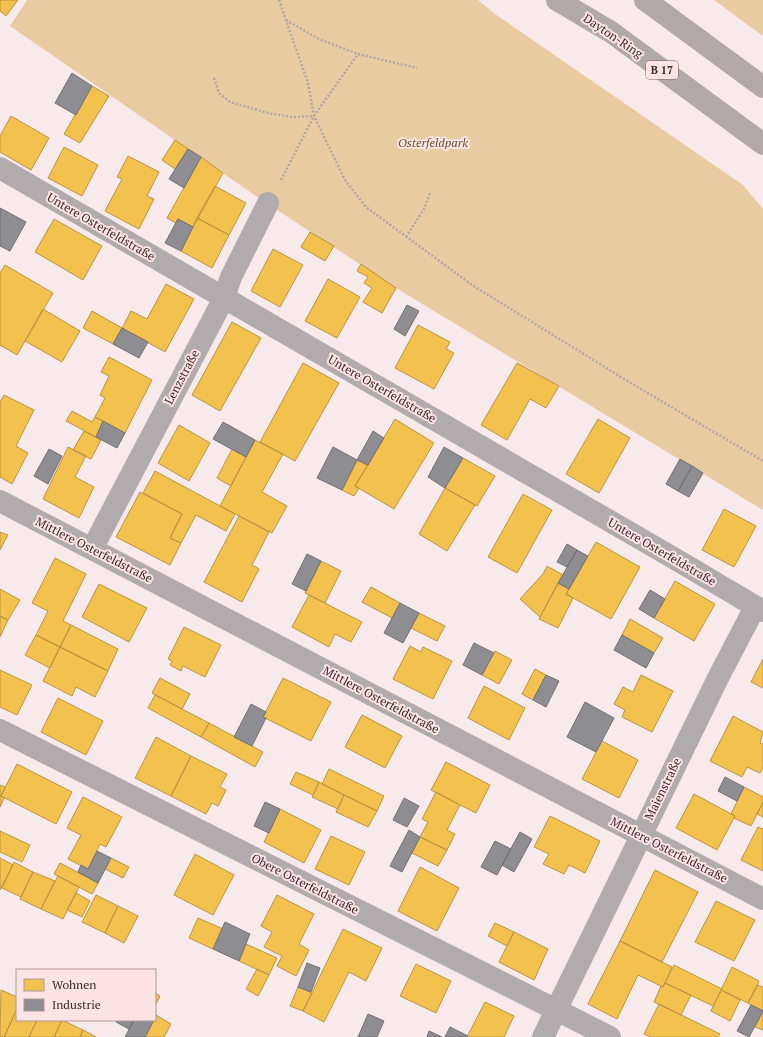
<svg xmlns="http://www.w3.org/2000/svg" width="763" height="1037" font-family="'PT Serif',serif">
  <rect width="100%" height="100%" fill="#f8e9ea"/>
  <path fill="#e9cba2" d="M27,0h451l17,14 248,171 20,24v301l-367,-222 -137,-90 -249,-172z
    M714,0h49v36z"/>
  <path fill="#f2c14e" stroke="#ba9444" d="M0,0h18l-12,16 -6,-5z
    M92,86l17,10 -29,47 -16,-9z
    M11,116l38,22 -18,32 -31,-18v-16z
    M175,140l13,9 -13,20 -13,-9z
    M64,147l34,18 -16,31 -34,-18z
    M128,156l31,16 -12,24 7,3 -15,30 -34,-18 17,-32 -5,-2z
    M201,157l22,16 -30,54 -15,-8 -2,4 -9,-5z
    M215,186l31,17 -17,32 -32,-17z
    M197,218l32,17 -17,33 -31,-17z
    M54,219l48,27 -19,34 -48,-28z
    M310,232l24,14 -9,15 -24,-14z
    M273,249l30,16 -23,42 -29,-16z
    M361,264l35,24 -14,25 -19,-11 9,-14 -8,-5 4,-6 -11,-6z
    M5,265l48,28 -36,62 -17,-10v-72z
    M328,279l32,18 -23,41 -32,-17z
    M166,284l28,15 -29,53 -43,-24 9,-17 16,8z
    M43,309l37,22 -18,31 -37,-21z
    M92,311l30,17 -9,16 -30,-16z
    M232,322l29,16 -41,73 -28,-16z
    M418,325l32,17 -4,7 8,4 -20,36 -39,-21z
    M109,357l43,23 -27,53 -30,-16 10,-19 -5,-3 9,-19 -8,-4z
    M303,363l36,20 -44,78 -35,-19z
    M517,363l42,23 -13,22 -16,-9 -23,41 -26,-15z
    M4,395l30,15 -18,36 12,7 -16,31 -12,-7v-75z
    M72,411l20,11 3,-5 8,4 -7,16 -30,-16z
    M395,419l39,24 -40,66 -39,-23z
    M598,419l32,19 -31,55 -33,-19z
    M179,425l31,18 -21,38 -31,-18z
    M84,431l17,9 -10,19 -18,-9z
    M255,440l28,14 -21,38 25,14 -15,27 -52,-27z
    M68,447l18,9 -11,21 19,10 -15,31 -36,-19z
    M232,449l14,8 -15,29 -14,-8z
    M463,458l32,18 -18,30 -32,-18z
    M357,460l11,5 -13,21 4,2 -5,8 -12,-6z
    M155,471l80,43 -9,17 -30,-16 -15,28 -11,-5 12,-24 -39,-21z
    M445,488l30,17 -28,46 -28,-17z
    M140,492l42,22 -12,24 11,5 -11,22 -54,-28z
    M523,494l29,16 -35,63 -29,-16z
    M724,509l32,17 -22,41 -32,-17z
    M239,516l30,16 -17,33 7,4 -17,33 -38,-20z
    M0,532l8,3 -8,15z
    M596,542l44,25 -29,52 -45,-25z
    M55,558l31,16 -23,47 8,4 -11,22 -24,-12 12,-24 -16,-8z
    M321,561l20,10 -16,32 -20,-10z
    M547,566l16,9 -23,42 -20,-18 23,-25z
    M675,581l40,23 -21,37 -40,-23z
    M558,583l11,6 -3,5 7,4 -15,30 -19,-9z
    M99,584l48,24 -18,34 -47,-25z
    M371,587l29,16 -8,15 -30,-16z
    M0,589l20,11 -12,20 -8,-4z
    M309,595l53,27 -11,20 -16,-8 -6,13 -37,-20z
    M419,613l26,13 -8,15 -26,-13z
    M0,616l8,4 -8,17z
    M630,619l33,19 -9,15 -32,-18z
    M71,625l47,24 -10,22 -48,-24z
    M184,627l37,18 -16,32 -22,-11 -2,5 -11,-6 2,-4 -4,-2z
    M36,635l24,12 -10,21 -25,-13z
    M410,646l11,6 2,-5 29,14 -19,38 -40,-20z
    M60,647l48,24 -13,26 -19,-10 -4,9 -29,-15z
    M495,651l17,9 -13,24 -17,-9z
    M763,659v29l-12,-6z
    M535,669l11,6 -13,25 -11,-6z
    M0,670l32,15 -15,30 -17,-8z
    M641,675l32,16 -21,41 -30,-15 3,-7 -11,-6 9,-17 10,5z
    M160,678l30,16 -8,15 -30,-16z
    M283,678l48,24 -20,39 -48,-24z
    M484,686l41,22 -16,32 -41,-22z
    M155,695l54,28 -8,14 -53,-29z
    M58,698l45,23 -17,34 -45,-23z
    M362,715l40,21 -17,32 -40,-21z
    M733,716l30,16 -3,11 3,1v23l-3,6 -13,-6 -5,10 -32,-16z
    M209,723l54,29 -8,15 -54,-30z
    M156,737l35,19 -20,40 -36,-18z
    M602,741l36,19 -19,38 -37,-19z
    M191,756l36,18 -7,13 6,3 -8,16 -6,-3 -6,11 -35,-18z
    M446,762l44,23 -14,28 -45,-23z
    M17,764l55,28 -16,32 -55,-28z
    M329,769l55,27 -7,15 -55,-27z
    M296,772l23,10 -6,13 -23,-11z
    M319,782l25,13 -6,14 -26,-12z
    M0,785l5,2 -4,9 3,2 -4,9z
    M744,787l19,10v5l-12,24 -17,-8 1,-2 -4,-2z
    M436,792l24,13 -13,25 8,4 -8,16 -27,-13 8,-15 -6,-3z
    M694,794l41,22 -18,34 -41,-22z
    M344,795l33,16 -9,16 -32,-15z
    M83,797l39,20 -16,30 -6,-3 -12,25 -20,-10 13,-24 -14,-7z
    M763,802v15l-6,-3z
    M280,809l41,21 -17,33 -40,-21z
    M550,816l50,25 -15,32 -16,-8 -5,9 -21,-10 6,-10 -15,-7z
    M758,827l5,2v42l-22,-11z
    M0,831l30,14 -8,17 -22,-10z
    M331,836l34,16 -16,33 -34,-16z
    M420,837l27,13 -9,16 -26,-13z
    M195,854l39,21 -21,40 -39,-20z
    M0,858l13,7 -13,25z
    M111,858l18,9 -6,11 -18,-9z
    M14,862l19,10 -12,25 -19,-9z
    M60,863l38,20 -6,11 -38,-20z
    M420,867l39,21 -22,43 -39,-20z
    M655,870l43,22 -36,70 -42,-21z
    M33,872l22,9 -14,28 -21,-10z
    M58,876l21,11 -16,32 -22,-10z
    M76,893l14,8 -8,16 -15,-7z
    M96,895l22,11 -13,27 -23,-11z
    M277,895l37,19 -15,30 10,6 -13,26 -19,-10 5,-10 -18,-9 8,-15 -11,-6z
    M716,901l39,19 -21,41 -39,-19z
    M118,906l20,10 -14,27 -19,-10z
    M198,918l25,11 -10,20 -24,-11z
    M495,923l19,9 -7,14 -19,-10z
    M343,929l39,19 -16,33 -17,-9 -25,50 -21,-11z
    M514,932l34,17 -14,31 -35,-18z
    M620,941l52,26 -9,20 -25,-12 -21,44 -29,-15z
    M246,944l31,14 -8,17 -30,-14z
    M416,964l35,17 -15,32 -36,-17z
    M674,965l48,24 -9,17 -48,-23z
    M732,967l27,14 -11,22 -27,-13z
    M257,969l12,6 -11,21 -12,-7z
    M665,983l26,12 -10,20 -27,-13 7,-16 2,1z
    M758,985l5,2v24l-15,-8z
    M298,987l14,6 -9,18 -13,-5z
    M1,990l16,7v12l-13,28h-4z
    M721,990l19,10 -10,21 -19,-10z
    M155,993l5,3 -5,10z
    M485,1002l29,14 -10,21h-37z
    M659,1004l61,30 -2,3h-67l-7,-3z
    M17,1009v11h20l-8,17h-25z
    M763,1011v19l-8,-3z
    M156,1015l15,9 -7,13h-19z
    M37,1020h25l-8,17h-25z
    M62,1020l21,10 -3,7h-26z
    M83,1030l13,7h-16z"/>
  <path fill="#8d8d92" stroke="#736f73" d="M72,73l20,13 -16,29 -21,-12z
    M188,149l13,8 -17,31 -15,-9z
    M0,208l26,14 -16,29 -10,-5z
    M178,219l15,8 -12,24 -16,-8z
    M407,305l12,6 -14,25 -11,-7z
    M122,328l26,14 -9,16 -26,-14z
    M103,421l22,12 -8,15 -21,-11z
    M223,422l32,18 -9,17 -33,-18z
    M373,431l11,7 -16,27 -11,-5z
    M333,447l24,13 -15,30 -25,-12z
    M444,447l19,11 -18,30 -17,-11z
    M49,449l13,7 -14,28 -14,-8z
    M680,459l12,7 -14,25 -12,-7z
    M692,466l11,7 -14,24 -11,-6z
    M567,544l10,6 -10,17 -10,-5z
    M577,550l11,6 -19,33 -11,-6z
    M307,554l14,7 -15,30 -14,-7z
    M650,590l15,9 -11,19 -15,-9z
    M400,603l19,10 -16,30 -19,-10z
    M622,635l32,18 -8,15 -32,-18z
    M474,643l20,10 -12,22 -19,-10z
    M546,675l13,6 -13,26 -13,-7z
    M585,702l29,16 -18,34 -29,-15z
    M251,704l15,8 -3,5 3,1 -14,28 -18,-9z
    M725,777l19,10 -7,14 -19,-10z
    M404,798l15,8 -12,21 -14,-7z
    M265,802l15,7 -11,24 -15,-7z
    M409,830l11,7 -18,35 -12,-6z
    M520,832l12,7 -18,33 -12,-7z
    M495,841l16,8 -14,26 -16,-8z
    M97,851l14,7 -13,25 -20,-11 3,-7 7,4z
    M225,922l25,12 -11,27 -26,-12z
    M307,963l13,5 -9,24 -13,-5z
    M751,1005l12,6 -14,26 -12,-6z
    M368,1014l16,7 -7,16h-19z
    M117,1020h17l-5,9 -13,-7z
    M134,1020h20l-9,17h-20z
    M450,1027l18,9 -1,1h-22z
    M429,1031l13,6h-15z"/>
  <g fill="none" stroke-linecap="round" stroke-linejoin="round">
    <path stroke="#afa8a9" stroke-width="2.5" stroke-dasharray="2 2" stroke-linecap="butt" d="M279,0l29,83 6,33 31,64 21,27 106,78 162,100 129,76
      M286,20l33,19 39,15
      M214,78l5,15 11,9 38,11 24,4 22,-1
      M281,180l33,-64 44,-62 59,14
      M406,237l18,-28 6,-16"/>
    <path stroke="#b1abad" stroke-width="22" d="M0,168l677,392 86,51
      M0,501l763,398
      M92,549l132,-251 7,-21 37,-74
      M0,730l610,307
      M543,1037l176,-361 36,-69"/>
    <path stroke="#b1a8a9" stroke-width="22" d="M557,0l54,32 152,112
      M645,0l118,87"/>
  </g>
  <g text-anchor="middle" stroke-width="4" stroke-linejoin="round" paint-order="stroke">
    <rect fill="#fee3e4" stroke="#736262" stroke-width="1" x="646" y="61" width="32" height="18" rx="3"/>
    <g font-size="11" font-weight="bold" fill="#372a2b">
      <text x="662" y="74">B 17</text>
    </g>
    <g font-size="12" fill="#372a2b" stroke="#fee3e4">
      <text transform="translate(613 36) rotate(34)" y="4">Dayton-Ring</text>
      <text transform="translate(101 227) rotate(30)" y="4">Untere Osterfeldstraße</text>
      <text transform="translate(182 377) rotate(-62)" y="4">Lenzstraße</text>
      <text transform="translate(382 389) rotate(30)" y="4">Untere Osterfeldstraße</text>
      <text transform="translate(94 550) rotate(27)" y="4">Mittlere Osterfeldstraße</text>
      <text transform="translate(662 552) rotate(30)" y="4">Untere Osterfeldstraße</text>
      <text transform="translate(381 700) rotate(28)" y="4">Mittlere Osterfeldstraße</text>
      <text transform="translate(663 789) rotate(-64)" y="4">Maienstraße</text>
      <text transform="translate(669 850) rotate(27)" y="4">Mittlere Osterfeldstraße</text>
      <text transform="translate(305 884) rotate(27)" y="4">Obere Osterfeldstraße</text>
    </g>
    <g font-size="12" font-style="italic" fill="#68522a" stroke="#fee3e4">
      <text x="433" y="147">Osterfeldpark</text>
    </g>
  </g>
  <rect x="16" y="969" width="140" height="52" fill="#fee3e4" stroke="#ae999a"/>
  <rect x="24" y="979" width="20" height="12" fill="#f2c14e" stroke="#ae999a"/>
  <text x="52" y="989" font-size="12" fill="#372a2b">Wohnen</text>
  <rect x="24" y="999" width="20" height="12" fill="#8d8d92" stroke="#ae999a"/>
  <text x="52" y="1009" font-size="12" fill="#372a2b">Industrie</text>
</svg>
